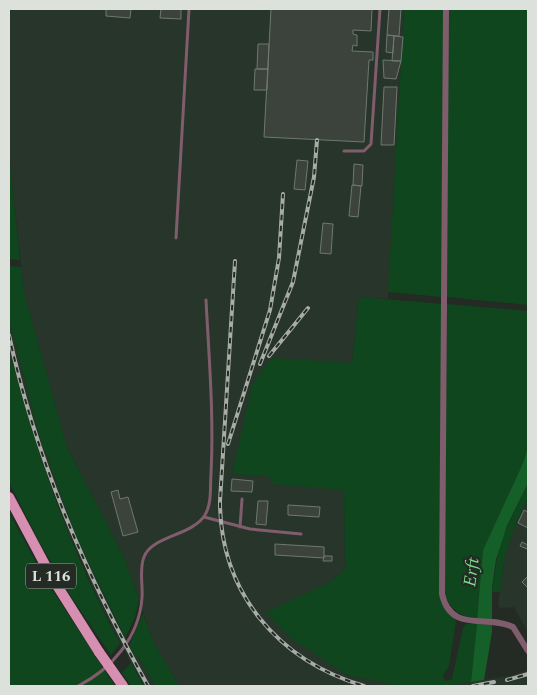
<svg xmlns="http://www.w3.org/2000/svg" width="537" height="695" font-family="Spectral,serif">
  <rect width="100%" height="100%" fill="#242b24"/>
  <path fill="#28352a" d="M9,9h395l-16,290 -29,-2 -7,66 -120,111 37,2 3,8 72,5 1,80 -15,13 -63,30 80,63 52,11h-220l-25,-43 -30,-86 -57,-110 -43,-155 -15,-138z
    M9,320l30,115 38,103 46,97 13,23 3,-1 16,29h-10l-14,-23 -32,-62 -32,-72 -33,-91 -22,-78 -3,1z
    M528,499v133l-14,-25 -14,1 -2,-3 7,-48 11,-34z
    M528,670v16h-81l67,-11z"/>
  <path fill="#10461d" d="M404,9h40l-2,288 -54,-5z
    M448,9h80v296l-81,-8z
    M9,154l11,106 -11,-1z
    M9,266l12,1 3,25 43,155 57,110 15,43 -4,17 -10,21 -48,-100 -38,-103 -30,-115z
    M359,297l83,7 -2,289 16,27 -7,46 -6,9 2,6 7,-2 11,-51 3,-4h11l-6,58 -24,4h-48l-52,-11 -56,-37 -25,-26 64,-30 15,-13 -1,-79 -72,-6 -3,-8 -37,-2 21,-91 19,-25 80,5z
    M447,304l81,7v136l-5,16 -40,87 -6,69c-18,-3 -30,-11 -33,-31z
    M12,360c26,98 60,195 108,283l-9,12 -39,-57 -32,-55 -31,-61v-121z
    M528,483v16l-12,24 -11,34 -5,35h-8l7,-47z
    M9,512l36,67 70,107h-106z
    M143,613l11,30 25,43h-24l-16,-29 -3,2 -7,-13z
    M131,663l13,23h1h-14l-9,-13z"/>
  <path fill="#146028" d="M528,447v36l-21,43 -11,33 -4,29v32l-15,-1 6,-69 40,-87z
    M477,624l15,1v7l-8,48 -13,2z"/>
  <path fill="#3b433c" stroke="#6f7870" d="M106,9h25l-1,9 -24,-2z
    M161,9h20v10l-21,-1z
    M271,9h101l-1,22 -18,-1v4l4,1v11l-4,-1 -1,6 21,1v8h-4l-5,82 -100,-5z
    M389,9h12l-2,27 -12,-1z
    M387,35l7,1 -1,17 -7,-1z
    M394,36l9,1 -2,24h-9z
    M258,44h11l-1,25h-11z
    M383,60l18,1 -5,18 -12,-1z
    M255,69h13l-1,21h-13z
    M384,87h13l-3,58h-13z
    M297,160l11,1 -3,29 -11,-1z
    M354,164l9,1 -1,21 -9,-1z
    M352,185l9,1 -3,31 -9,-1z
    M323,223l10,1 -2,30 -11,-1z
    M232,479l21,2 -1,11 -21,-1z
    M118,490l2,9 8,-2 10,35 -15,4 -12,-44z
    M258,501h10l-2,24 -10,-1z
    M288,505l32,2 -1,10 -31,-2z
    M524,510l4,2v16l-10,-5z
    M522,542l6,3 -1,4 -7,-3z
    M275,544l49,3v11l-49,-3z
    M324,556h8v5h-9z
    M528,576v9l-1,2 -5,-5z"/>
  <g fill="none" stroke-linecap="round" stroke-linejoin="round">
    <path stroke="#805d6d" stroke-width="3" d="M344,151h20l7,-7 9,-135
      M176,238l13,-229
      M204,517l46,12 51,5
      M240,527l2,-28
      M78,686c34,-17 61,-49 64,-88 1,-13 -3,-29 2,-41 7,-21 48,-21 61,-42 7,-12 5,-28 6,-41 3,-58 -2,-116 -5,-174"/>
    <path stroke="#805d6d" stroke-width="6" d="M446,9l-4,585c9,40 45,20 71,33l15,24"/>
    <path stroke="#d68fb1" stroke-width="10" d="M9,497l42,79 48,76"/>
    <defs>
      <path id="rail" d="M235,261l-15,240c0,91 57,159 144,185
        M9,335c27,125 77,240 139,351
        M269,356l39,-48
        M260,364l33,-82 21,-105 3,-37
        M228,444l42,-134 9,-52 4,-64
        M507,680l21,-6
        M473,686l21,-4"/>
    </defs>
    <use href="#rail" stroke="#a7aca7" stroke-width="4"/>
    <use href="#rail" stroke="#242b24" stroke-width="2" stroke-dasharray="5.5" stroke-linecap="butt"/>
    <path stroke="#d68fb1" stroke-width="10" d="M99,652l24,34"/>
  </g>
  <g text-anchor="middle" stroke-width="4.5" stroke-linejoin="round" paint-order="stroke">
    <rect fill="#242b24" stroke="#a5aaa5" stroke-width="1" x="26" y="563.5" width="50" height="25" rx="4"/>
    <g font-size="15" font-weight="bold" fill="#dce1dc">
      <text x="51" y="581">L 116</text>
    </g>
    <g font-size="18" font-style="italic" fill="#7ddc8c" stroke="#242b24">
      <text transform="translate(471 572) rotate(-82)" y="6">Erft</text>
    </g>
  </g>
  <rect width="537" height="695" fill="none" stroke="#dce1dc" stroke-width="20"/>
</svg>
